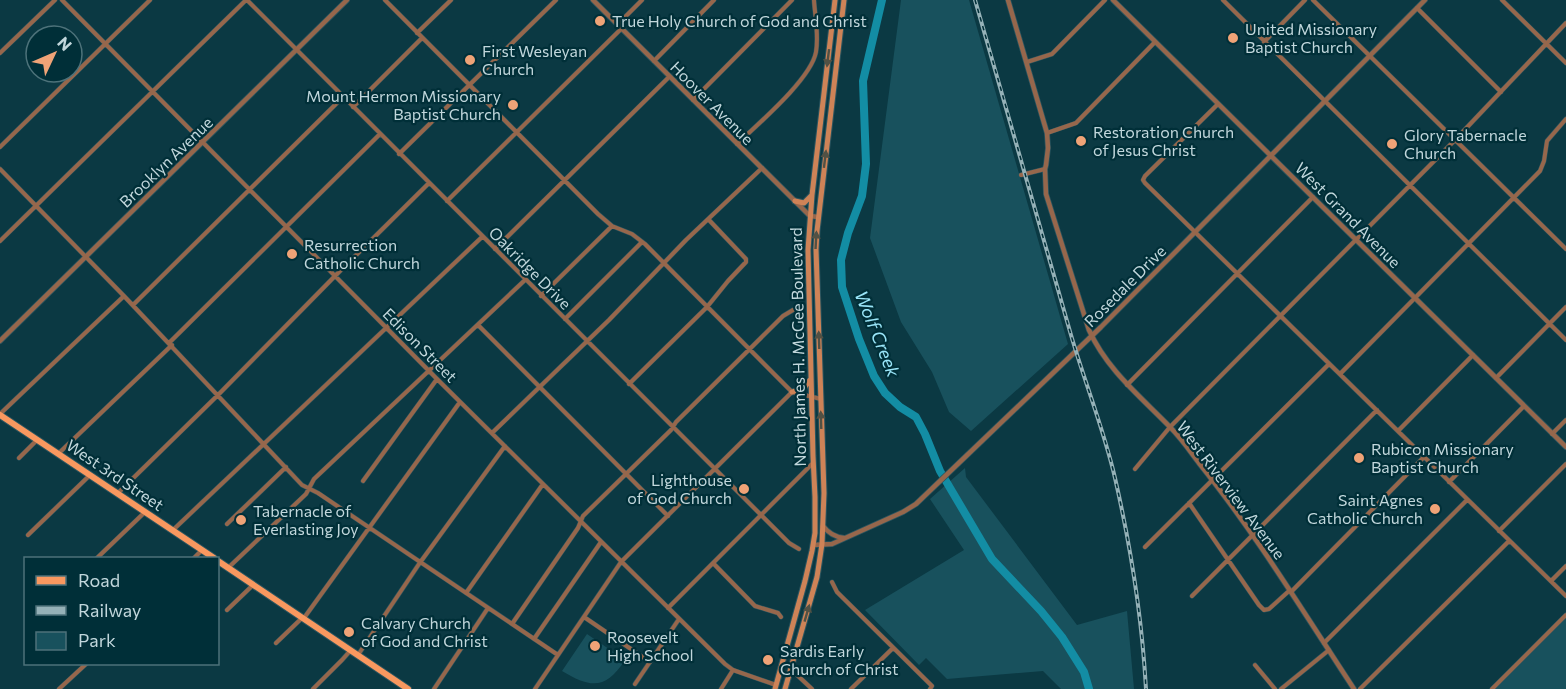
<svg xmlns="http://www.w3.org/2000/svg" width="1566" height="689" font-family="Commissioner,sans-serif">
  <rect width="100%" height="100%" fill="#0b3943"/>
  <path fill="#18515d" d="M901,0h68l99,344 -97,87 -22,-19 -17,-40 -31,-50 -31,-84z
    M965,468l1,9 111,148 50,-14 7,78h-73l-18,-18 -96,8 -21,-21 -7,7 -54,-55 99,-60 -34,-51z
    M1566,615v74h-74z
    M587,634l38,26c-19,29 -33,29 -63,11z"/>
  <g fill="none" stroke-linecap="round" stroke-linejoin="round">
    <path stroke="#138da4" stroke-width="8" d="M882,0l-19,81 3,83 -4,32 -14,37 -7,27 1,27 17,52 15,37 11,17 15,14 16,10 9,17 15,37 52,88 49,52 21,26 22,35 5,17"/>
    <defs>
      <path id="minor" d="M62,0l375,379 288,285 8,6 43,15
        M247,0l542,543 10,6
        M385,0l213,214 14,12 20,8 13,10 147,148 29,7
        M1223,0l343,340
        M1313,0l253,249
        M1502,0l64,63
        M1417,8l84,84
        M617,25l25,-25
        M417,33l34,-33
        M1264,42l41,-42
        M0,53l55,-53
        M654,61l60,-61
        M1027,62l25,-8 53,-54
        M693,100l99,-100
        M1218,104l-73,72 -2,4 2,3 421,413
        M353,107l69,-69
        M1047,133l29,-10 79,-81
        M737,144c21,-20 74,-65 79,-92 3,-17 -1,-35 -2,-52
        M0,147l150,-147
        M399,154l157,-154
        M0,169l124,127 178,189 16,8 240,162
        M1021,175l24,-6
        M447,201l174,-172
        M0,241l246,-241
        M495,249l174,-172
        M541,296l71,-70
        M133,305l210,-208
        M565,319l77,-77
        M478,325l190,191
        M169,343l211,-209
        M1340,374l200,-203 4,-10 3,-20 19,-22
        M1496,378l70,-71
        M629,384l78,-77 21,-26 18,-19v-3l-37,-39
        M1127,385l186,-188
        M0,414l124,-118
        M1398,431l75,-76
        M492,433l117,-113 77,-80 76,-72
        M1552,434l14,-14
        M58,454l114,-109
        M19,458l18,-18
        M1135,469l35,-42 285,-287 111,-117
        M363,481l74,-102
        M1449,482l75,-76
        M118,493l100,-98 117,-119 94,-93
        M1189,503l70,102 5,5 5,-1 21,-19
        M227,524l59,-57
        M173,530l309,-293
        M1499,531l67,-67
        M28,535l61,-59
        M1145,547l184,-183
        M97,558l48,-46
        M194,558l8,-8
        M713,563l42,43 23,7 3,4
        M229,567l77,-73 8,-15 211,-199
        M1551,581l15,-15
        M832,582l5,10 95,94 -2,3
        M1291,592l133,-135
        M466,593l77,-109
        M1192,596l185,-186
        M668,608l145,-145
        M227,610l26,-25
        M584,617l66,45
        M304,618l156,-216
        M512,624l66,-96 5,-12 88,-86 5,-8 107,-106 10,-6
        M534,639l67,-97
        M276,643l26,-25
        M1324,643l143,-143
        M358,655l61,-91 86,-118
        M1255,665l20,24
        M790,671l6,3 16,15
        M635,684l44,-65
        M59,689l27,-25
        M313,689l29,-29 8,-9
        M434,689l54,-81
        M535,689l86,-127 171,-170
        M721,689l12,-19
        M851,689l42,-41
        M1281,689l48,-39
        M1360,689l149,-148
        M1492,689l74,-74"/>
      <path id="tertiary" d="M593,0l217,216 8,1
        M1008,0l39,133 1,15 -2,17 -1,4 1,25 43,136c18,40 52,67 81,97 11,11 20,24 29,36 57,71 105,150 155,226
        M1113,0l453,447
        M0,341l347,-341
        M823,526c6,8 12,11 21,12
        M813,545l19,-1 71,-32 13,-8 185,-177 324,-327"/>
      <path id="secondary" d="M795,201l9,2 7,-7
        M792,392l12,-4 6,-8
        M775,689l30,-108 7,-30 3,-18v-36l-2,-41 -5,-206 4,-55 23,-195
        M785,689l32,-112 5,-33 2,-51 -8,-244 1,-18 27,-231"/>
      <path id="primary" d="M0,415l214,143
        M218,561l190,128"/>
    </defs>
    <use href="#minor" stroke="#2c555f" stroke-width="5"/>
    <use href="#tertiary" stroke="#2c555f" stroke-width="6"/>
    <use href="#secondary" stroke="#2c555f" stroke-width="7"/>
    <use href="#primary" stroke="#2c555f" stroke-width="8"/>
    <use href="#minor" stroke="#96674c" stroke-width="4"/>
    <use href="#tertiary" stroke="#96674c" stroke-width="4.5"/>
    <use href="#secondary" stroke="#ce8357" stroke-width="5"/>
    <use href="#primary" stroke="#f9985f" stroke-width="6"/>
    <defs>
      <path id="rail" d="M975,0c33,112 64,224 96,335 14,48 33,95 44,143 16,70 27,140 31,211"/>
    </defs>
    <use href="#rail" stroke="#95b1b7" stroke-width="4"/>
    <use href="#rail" stroke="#002f38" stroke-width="1.5" stroke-dasharray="4.5" stroke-linecap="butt"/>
  </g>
  <defs><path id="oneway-solid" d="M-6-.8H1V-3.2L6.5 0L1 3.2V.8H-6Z" transform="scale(1.5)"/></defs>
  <g fill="#525144">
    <use href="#oneway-solid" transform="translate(828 58) rotate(97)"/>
    <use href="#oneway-solid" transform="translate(825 159) rotate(-83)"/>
    <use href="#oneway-solid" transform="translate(816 240) rotate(-87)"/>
    <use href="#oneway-solid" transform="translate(819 340) rotate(-92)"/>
    <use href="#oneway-solid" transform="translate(821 420) rotate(-92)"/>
    <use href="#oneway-solid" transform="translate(807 613) rotate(-74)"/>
  </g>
  <g fill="#efa377" stroke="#002f38" stroke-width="2">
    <circle cx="600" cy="21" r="6"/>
    <circle cx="1233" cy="38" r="6"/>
    <circle cx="470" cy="60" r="6"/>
    <circle cx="513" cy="105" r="6"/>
    <circle cx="1081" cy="141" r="6"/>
    <circle cx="1392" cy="144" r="6"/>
    <circle cx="292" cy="254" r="6"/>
    <circle cx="1359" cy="458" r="6"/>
    <circle cx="744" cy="489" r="6"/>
    <circle cx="1435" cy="509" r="6"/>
    <circle cx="241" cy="520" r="6"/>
    <circle cx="349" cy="632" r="6"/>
    <circle cx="595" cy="646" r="6"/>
    <circle cx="768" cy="660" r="6"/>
  </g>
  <g text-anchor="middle" stroke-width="4.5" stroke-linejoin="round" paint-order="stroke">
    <g font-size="16" fill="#c1d7dc" stroke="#002f38" text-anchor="start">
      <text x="612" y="27">True Holy Church of God and Christ</text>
      <text x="1245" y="35">United Missionary<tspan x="1245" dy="18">Baptist Church</tspan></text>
      <text x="482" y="57">First Wesleyan<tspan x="482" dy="18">Church</tspan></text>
      <text x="501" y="102" text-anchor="end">Mount Hermon Missionary<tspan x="501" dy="18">Baptist Church</tspan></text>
      <text x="1093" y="138">Restoration Church<tspan x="1093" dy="18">of Jesus Christ</tspan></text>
      <text x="1404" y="141">Glory Tabernacle<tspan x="1404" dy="18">Church</tspan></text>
      <text x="304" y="251">Resurrection<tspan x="304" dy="18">Catholic Church</tspan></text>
      <text x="1371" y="455">Rubicon Missionary<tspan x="1371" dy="18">Baptist Church</tspan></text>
      <text x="732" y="486" text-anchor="end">Lighthouse<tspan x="732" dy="18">of God Church</tspan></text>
      <text x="1423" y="506" text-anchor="end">Saint Agnes<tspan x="1423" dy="18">Catholic Church</tspan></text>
      <text x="253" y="517">Tabernacle of<tspan x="253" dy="18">Everlasting Joy</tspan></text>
      <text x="361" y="629">Calvary Church<tspan x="361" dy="18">of God and Christ</tspan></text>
      <text x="607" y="643">Roosevelt<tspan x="607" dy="18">High School</tspan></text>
      <text x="780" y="657">Sardis Early<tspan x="780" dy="18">Church of Christ</tspan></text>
    </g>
    <g font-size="16" fill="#c1d7dc" stroke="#002f38">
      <text transform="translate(712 103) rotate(45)" y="6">Hoover Avenue</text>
      <text transform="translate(166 162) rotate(-44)" y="6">Brooklyn Avenue</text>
      <text transform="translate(1348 215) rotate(45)" y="6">West Grand Avenue</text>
      <text transform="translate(530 268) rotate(45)" y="6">Oakridge Drive</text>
      <text transform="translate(1125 286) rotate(-45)" y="6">Rosedale Drive</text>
      <text transform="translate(420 345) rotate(45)" y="6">Edison Street</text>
      <text transform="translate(798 347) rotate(-91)" y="6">North James H. McGee Boulevard</text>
      <text transform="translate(115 475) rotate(34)" y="6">West 3rd Street</text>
      <text transform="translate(1231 490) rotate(53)" y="6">West Riverview Avenue</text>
    </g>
    <g font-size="18" font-style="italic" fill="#99e5f8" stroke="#002f38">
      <text transform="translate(877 334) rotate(68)" y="6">Wolf Creek</text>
    </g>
  </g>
  <rect x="24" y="557" width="195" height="108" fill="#002f38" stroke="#4d727a" stroke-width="1.5"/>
  <rect x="36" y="576" width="30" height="9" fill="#f9985f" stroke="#4d727a" stroke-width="1.5"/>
  <text x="78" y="587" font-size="18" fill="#c1d7dc">Road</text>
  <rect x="36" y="606" width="30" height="9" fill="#95b1b7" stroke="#4d727a" stroke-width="1.5"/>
  <text x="78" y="617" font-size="18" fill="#c1d7dc">Railway</text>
  <rect x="36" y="632" width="30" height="18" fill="#18515d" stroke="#4d727a" stroke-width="1.5"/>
  <text x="78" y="647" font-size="18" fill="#c1d7dc">Park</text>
  <g transform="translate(54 54) rotate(46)"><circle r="28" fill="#002f38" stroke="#4d727a" stroke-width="1.5"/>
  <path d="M0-4.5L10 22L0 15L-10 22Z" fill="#efa377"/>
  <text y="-9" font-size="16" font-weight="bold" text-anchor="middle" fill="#c1d7dc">N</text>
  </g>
</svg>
